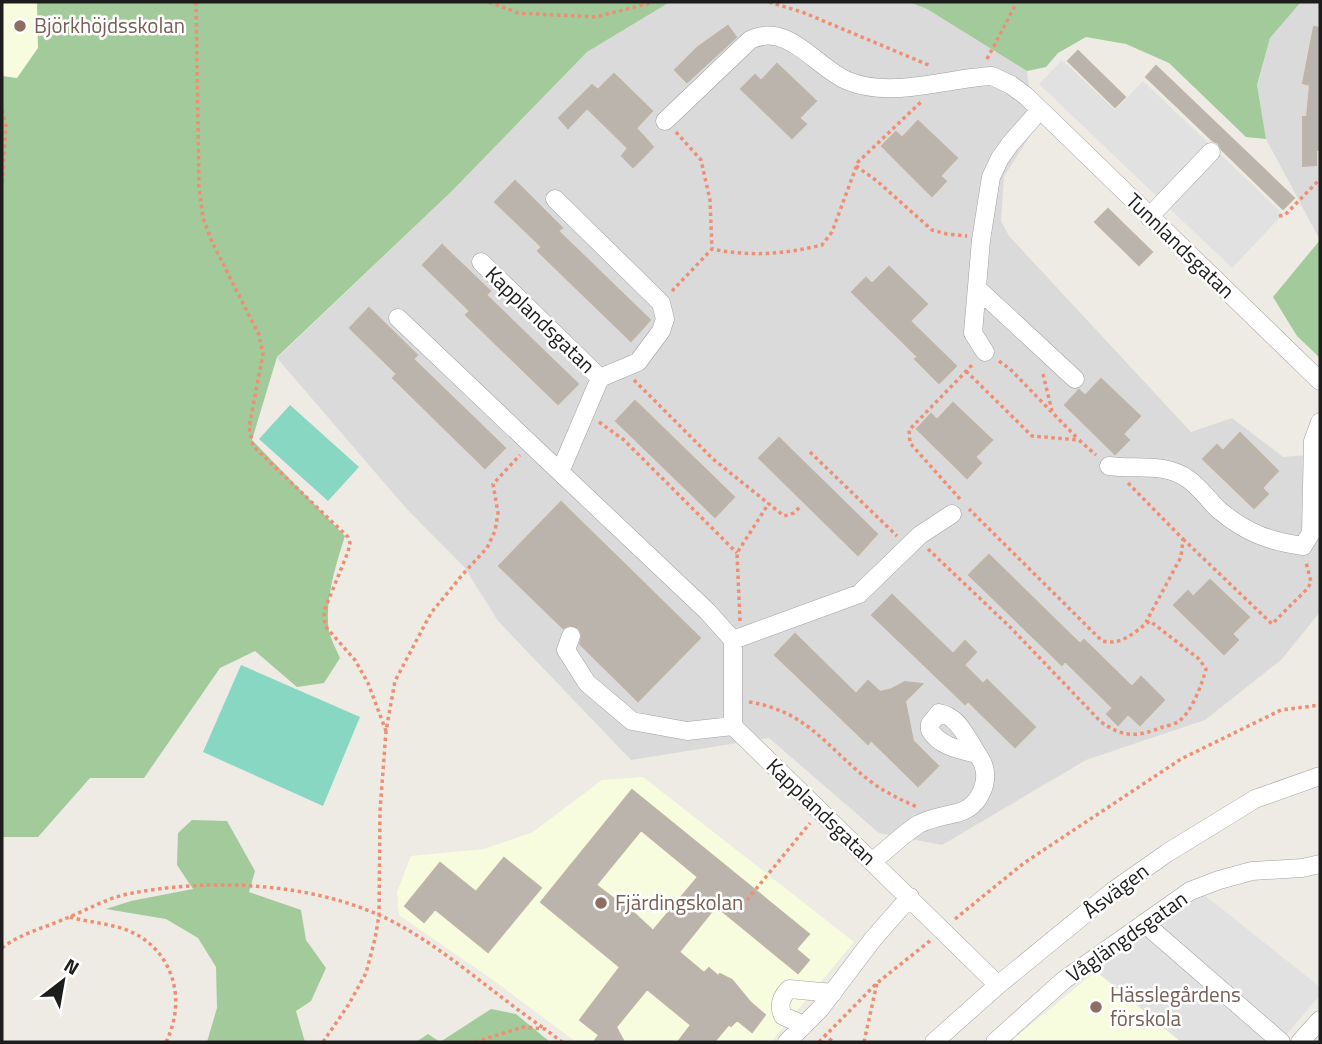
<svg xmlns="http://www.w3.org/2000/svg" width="1322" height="1044" font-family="'Titillium Web',sans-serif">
  <rect width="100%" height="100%" fill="#edebe4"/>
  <path fill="#dbdada" d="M670,2h239l18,7 100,62 7,59 -30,46 -3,45 8,15 182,196 41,-14 51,39 37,-3v158l-39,48 -76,60 -119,40 -144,85 -63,-12 -110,-95 -138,22 -133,-139 -33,-53 -60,-61 -128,-149 175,-167 135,-139z
    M1301,2h19v238l-54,-101 -9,-53 13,-48z"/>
  <path fill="#f8fcde" d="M2,2l36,1v45l-21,31 -15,-3z
    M643,777l211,165 -83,100h-195l-83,-62 -94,-65 -2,-23 14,-36 73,-7 49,-17 69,-52z
    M1096,971l85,71h-171z"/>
  <path fill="#a3ca9b" d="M37,2h633l-83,50 -135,139 -175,166 -25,83 93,96c-9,28 -21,66 -16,95 2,9 7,18 11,27l-16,25 -27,4 -42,-36 -35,17 -76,110h-54l-52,59h-36v-761l15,2 21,-30z
    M909,2h392l-31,36 -13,47 9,54 -20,-2 -77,-74 -43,-19 -40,-7 -28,16 -12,14 -19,4 -100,-62z
    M1320,240v118l-23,-22 -24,-39z
    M192,820l35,1 28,50 -6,21 52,18 5,30 20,28 -15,33 -15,10 9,31h-98l10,-34 -1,-41 -18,-29 -32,-19 -60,-10 25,-8 62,-12 -16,-24 1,-32z
    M491,1009l25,5 34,28h-134l12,-8 12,8z"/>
  <path fill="#87d7c2" d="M290,405l69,62 -31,34 -69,-62z
    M241,665l119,52 -37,89 -120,-54z"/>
  <path fill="#e1e1e1" d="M1062,60l53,50 28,-29 140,133 -51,54 -193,-184z
    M1203,894l117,93v8l-40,47h-99l-85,-71z"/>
  <path fill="#bab4ad" stroke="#beb4a7" stroke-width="2" fill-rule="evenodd" d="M728,26l8,11 -49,45 -12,-12 23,-23z
    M1314,27l6,1v122h-4v15l-13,1v-49h4l3,-32 -7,-2z
    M1078,51l47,46 -10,10 -47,-46z
    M777,64l39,37 -17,17 7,6 -14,14 -51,-49 14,-14 6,6z
    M1156,66l138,132 -11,11 -61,-59 -4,-7 -5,-2 -67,-64z
    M614,74l38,37 -16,17 17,19 -20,20 -11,-11 6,-8 -41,-40 -19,20 -9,-10 33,-33 6,5z
    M918,121l39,37 -17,18 6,5 -14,15 -50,-50 14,-14 6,6z
    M515,181l47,47 -4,3 92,89 -19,21 -93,-90 4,-4 -47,-45z
    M1108,209l44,43 -13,13 -44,-43z
    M442,245l48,46 -4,4 92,89 -20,20 -92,-89 4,-4 -47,-46z
    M889,267l38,37 -17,17 46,45 -17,17 -24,-24 3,-2 -66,-65 14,-14 6,6z
    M369,308l48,47 -4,4 92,89 -20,20 -92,-90 4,-4 -47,-46z
    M1101,379l39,37 -17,18 6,6 -14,14 -50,-49 14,-15 6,6z
    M635,401l99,96 -19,20 -99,-96z
    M953,403l39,37 -17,17 6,6 -14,15 -50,-49 14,-15 6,6z
    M1240,433l38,38 -16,17 6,6 -14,14 -51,-49 14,-14 6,6z
    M779,438l98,96 -19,21 -99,-97z
    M561,502l139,136 -62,63 -58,-57 2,-9 -3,-7 -9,-3 -7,3 -64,-62z
    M989,555l91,89 4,-4 48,47 9,-10 23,23 -24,25 -12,-11 -10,11 -11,-11 6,-6 -48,-47 -3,4 -93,-90z
    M1210,580l39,37 -17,17 6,6 -14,14 -50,-49 14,-14 5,6z
    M892,595l61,59 12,-13 11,11 -12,13 19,19 4,-4 48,47 -20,20 -47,-46 -3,3 -93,-89z
    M795,634l61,60 12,-13 12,11 12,-3 13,-7 17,2 -17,17 8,40 25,25 -20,20 -47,-46 -3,4 -93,-89z
    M632,790l177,144 -13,15 13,11 -11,13 -82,-67 -37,46 25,21 5,-5 9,8 2,-2 12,6 18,22 15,13 -13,17 -15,-12 -6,6 -2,-2 -15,18h-36l13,-17 -44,-36 -31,38 8,15h-30l5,-7 -19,-15 40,-53 -79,-65zM641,830l57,47 -45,54 -34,-32 -2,2 -21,-16z
    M504,858l37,30 -53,64 -53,-43 -11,13 -19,-16 35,-43 36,29z"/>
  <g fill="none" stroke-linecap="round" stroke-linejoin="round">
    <defs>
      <path id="minor" d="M665,121l85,-81c38,-19 65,27 98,41 44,18 99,-3 144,-5l19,9 15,11 294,285
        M555,199l106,104 4,16 -4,12 -23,31 -38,16 -40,94 147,139 26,29v86l265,259
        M1149,217l62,-65
        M481,262l119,116
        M978,289l97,90
        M398,318l162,154
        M985,352l-12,-19 8,-93 10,-63 9,-19 10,-14 30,-34
        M1109,466c27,4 55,-4 79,13 12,8 21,22 31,31 27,23 50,31 84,36l8,-13 2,-92 7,-19
        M571,636l-5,14 21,33 45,38 55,10 46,-5
        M733,640l126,-46 61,-59 32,-21
        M873,861c15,-12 30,-27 46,-37 14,-7 27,-8 41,-12 19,-6 30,-30 23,-48 -3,-7 -8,-13 -11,-19 -9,-14 -16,-29 -33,-32l-9,11v6c9,16 30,20 47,24
        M1144,923l137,119
        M804,1025l-21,-9c-5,-11 -2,-19 6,-27l44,4
        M787,1042l33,-33 53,-70 37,-42
        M934,1042l64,-57 115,-94 54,-38 88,-54 65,-23
        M995,1042l69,-62 126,-89 29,-11 33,-9 50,-3 18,-4
        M1300,1042l20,-22"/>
    </defs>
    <use href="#minor" stroke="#a1a1a1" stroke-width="19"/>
    <path stroke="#ee8f74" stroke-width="3.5" stroke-dasharray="3.5 3.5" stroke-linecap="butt" d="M196,2l3,185 4,31 9,24 47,93 4,19 -14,73 4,19 95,91 2,6 -2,9 -24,59 1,15 30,34 13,23 18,48
      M489,2l29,11 78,4 58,-15
      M769,2l33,10 129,54
      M987,59l30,-57
      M2,110l4,16 -4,61
      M676,132l25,28 9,40 2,49
      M856,166l21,15 55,49 15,4 20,2
      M1279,216l6,-1 35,-36
      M672,291l40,-42c38,8 73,5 110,-4l10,-13 26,-70 64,-61
      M999,361l11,8 68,70
      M966,371l66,65 47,4 17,15
      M1043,374l9,37
      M634,380l79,79 71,57 10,-3 7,-7
      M599,422l25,18 113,113
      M810,452l87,84
      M1128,483l55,56 -2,18 -35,65
      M960,499l-50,-56 -1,-13 65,-67
      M1183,539l89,85 36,-36 3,-6 -5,-20
      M928,549l83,79 90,94c23,16 36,15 62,5 4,-1 11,-3 15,-5 14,-10 24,-38 28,-53l-7,-10 -49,-38c-16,11 -28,25 -48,20l-133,-132
      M740,621l-3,-68 32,-50
      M749,702c60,9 80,49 125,82 14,10 28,16 43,23
      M747,900l63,-77
      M70,917c17,5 36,6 54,12 48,17 64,69 42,113
      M955,919l69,-56 157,-104 100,-49 39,-5
      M2,948c19,-15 45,-21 67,-31 20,-8 38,-19 59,-23 79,-16 177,-12 251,21 57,25 114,79 166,114
      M824,1034l9,8
      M323,1042l26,-38 17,-31 9,-34 4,-24 1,-104 6,-80 9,-50 36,-68 32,-39 24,-26 8,-17 3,-18 -5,-29 27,-29
      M475,1042l48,-15 22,2 17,13
      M819,1042l58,-59 54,-43
      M864,1042l13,-59"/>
    <use href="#minor" stroke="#fff" stroke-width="18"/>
  </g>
  <g fill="#8d6e63" stroke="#fff" stroke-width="2.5">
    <circle cx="20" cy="26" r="7"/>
    <circle cx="601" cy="903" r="7"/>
    <circle cx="1096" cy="1007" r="7"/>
  </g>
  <g text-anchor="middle" stroke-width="5" stroke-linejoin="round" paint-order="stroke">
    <g font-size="21" fill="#785e54" stroke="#fff" text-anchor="start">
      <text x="34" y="33">Björkhöjdsskolan</text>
      <text x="615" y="910">Fjärdingskolan</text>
      <text x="1110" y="1002">Hässlegårdens<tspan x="1110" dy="24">förskola</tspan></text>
    </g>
    <g font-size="21" fill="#1d1d1d" stroke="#fff">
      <text transform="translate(1180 246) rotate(44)" y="7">Tunnlandsgatan</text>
      <text transform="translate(540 320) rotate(44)" y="7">Kapplandsgatan</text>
      <text transform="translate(821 812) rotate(44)" y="7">Kapplandsgatan</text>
      <text transform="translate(1116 891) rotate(-37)" y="7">Åsvägen</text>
      <text transform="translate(1127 937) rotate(-35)" y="7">Våglängdsgatan</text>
    </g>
  </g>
  <rect width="1322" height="1044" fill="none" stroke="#1d1d1d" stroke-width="7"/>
  <g transform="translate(63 981) rotate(31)" stroke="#ffffff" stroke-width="5" paint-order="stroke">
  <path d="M0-5L12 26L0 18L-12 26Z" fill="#1d1d1d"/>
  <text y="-10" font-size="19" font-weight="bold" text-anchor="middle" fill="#1d1d1d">N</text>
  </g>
</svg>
